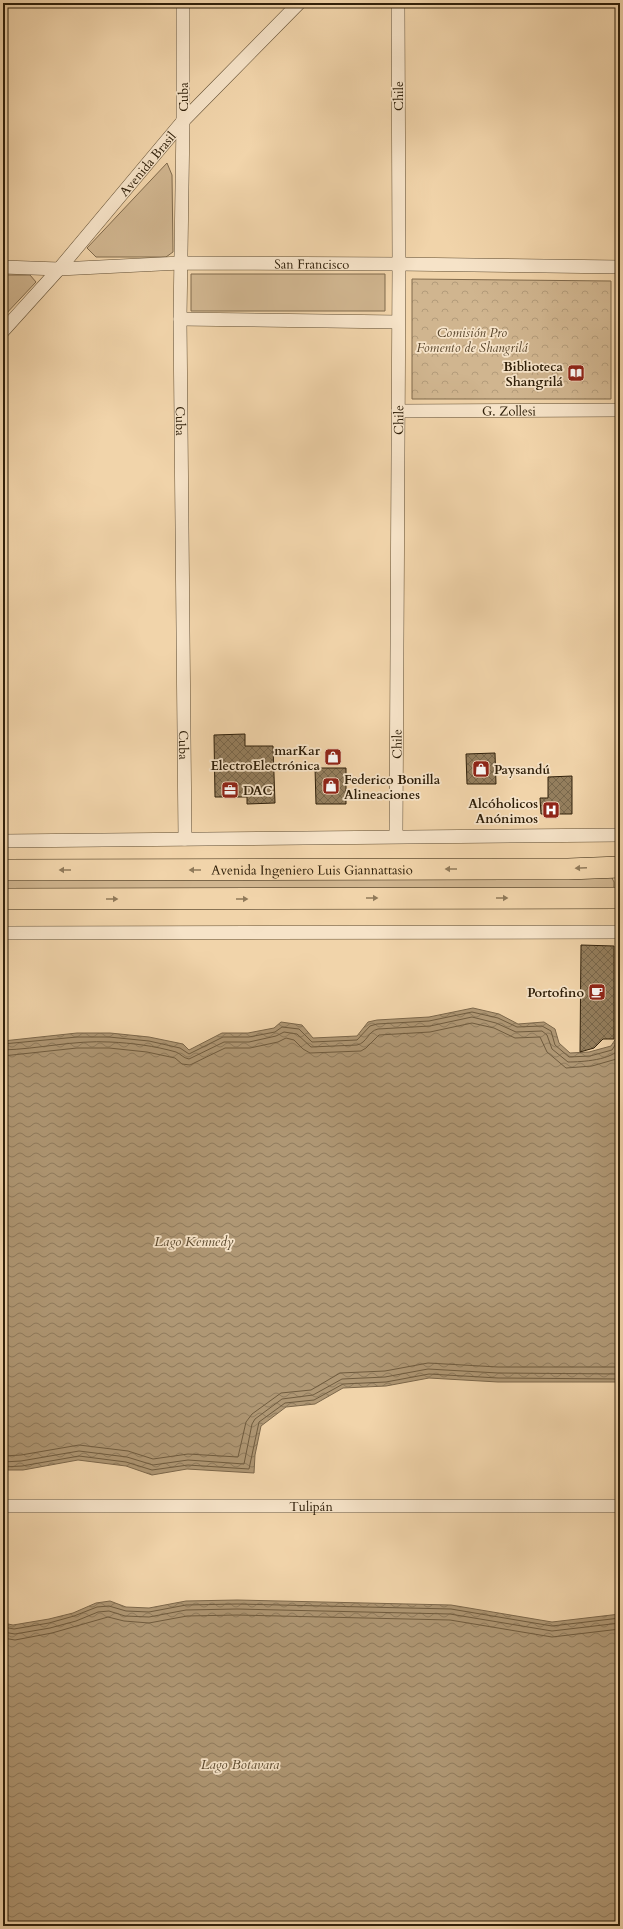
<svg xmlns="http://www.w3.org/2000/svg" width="623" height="1929" font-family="Cardo,serif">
  <defs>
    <pattern id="park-crowns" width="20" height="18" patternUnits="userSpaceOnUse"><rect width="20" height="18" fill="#d0b58f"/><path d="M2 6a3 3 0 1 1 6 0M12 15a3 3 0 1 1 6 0" fill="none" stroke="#b39b7a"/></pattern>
    <pattern id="water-waves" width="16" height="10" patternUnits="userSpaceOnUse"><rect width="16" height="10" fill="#af9774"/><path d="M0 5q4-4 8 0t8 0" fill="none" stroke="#8f7b5d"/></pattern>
    <pattern id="building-cross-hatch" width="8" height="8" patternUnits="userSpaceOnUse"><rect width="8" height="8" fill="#947e5d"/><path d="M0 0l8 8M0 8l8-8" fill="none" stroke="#79674b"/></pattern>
  </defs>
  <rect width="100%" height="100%" fill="#f1d4aa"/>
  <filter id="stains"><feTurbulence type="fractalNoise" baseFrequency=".005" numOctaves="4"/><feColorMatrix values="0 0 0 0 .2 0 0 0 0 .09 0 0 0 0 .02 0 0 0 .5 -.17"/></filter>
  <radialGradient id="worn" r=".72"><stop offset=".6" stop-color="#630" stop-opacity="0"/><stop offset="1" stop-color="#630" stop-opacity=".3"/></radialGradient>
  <path fill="#d0b58f" stroke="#806a4c" d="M167,163l5,12 1,77 -7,5h-70l-9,-9z
    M191,274h194v37h-194z
    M3,275h27l6,7 -33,35z
    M3,876h608l3,6v5l-5,3 -606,1z"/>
  <path fill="url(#park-crowns)" stroke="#806a4c" d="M412,279l199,2v118h-199z"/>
  <path fill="url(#water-waves)" stroke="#7c674a" d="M473,1008l26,6 19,10 26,-2 11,7 4,14 11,10 19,-1 22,-6 9,-14v350h-122l-69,-4 -43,8 -43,2 -28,16 -29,3 -25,19 -6,29 -1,18 -67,-4 -35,6 -26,-9 -48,-6 -55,10h-20v-429l74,-8h33l39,4 34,7 6,6 33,-17h26l26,-5 7,-6 21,3 11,13 44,-2 11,-14 9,-2 52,-3z
    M237,1600l214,5 101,17 68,-8v312h-617v-303l10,2 36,-6 24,-6 23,-10 14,-2 16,6 23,1 37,-7z"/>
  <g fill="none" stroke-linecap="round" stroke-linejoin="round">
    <path stroke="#705c3f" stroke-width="1" d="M3,1044l74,-7h32l40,4 31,7 9,6 34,-17h26l26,-5 7,-5 17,2 13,13 45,-2 13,-14 7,-2 52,-3 43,-9 26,6 19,9 25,-1 9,5 4,14 14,12 21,-1 22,-6 8,-13
      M3,1050c36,-1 71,-10 107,-8 22,1 45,4 66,10 5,2 7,6 13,7l35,-17h25l27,-6 8,-4 13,2 14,13 46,-2c10,-2 11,-14 21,-16l52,-3 42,-9 24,6 20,9 26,-1 5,4 5,14 16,13c14,0 45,-2 52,-14
      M3,1056l74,-8h32l38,4 28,6 7,6 8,1 35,-17h25l28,-6 8,-4 8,2 9,9 7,4 51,-2 5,-3 13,-13 51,-3 42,-9 22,5 21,10 25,-1 7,15 19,16 26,-2 28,-8
      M3,1456l18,-1 58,-10 49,6 25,8 35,-5 50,3 8,-35 6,-8 29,-21 30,-3 29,-17 45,-2 43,-8 70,4h122
      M3,1462l18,-1 58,-10 48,6 26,8 35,-5 56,4 8,-40 3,-5 27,-20 31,-4 29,-16 43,-2 43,-8 70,4 122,1
      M3,1467l19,-1 57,-10 47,6 26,8 36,-5 61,4 10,-47 26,-19 29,-3 29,-16 43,-2 43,-8 69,4 122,1
      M3,1627l11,2 35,-6 25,-7 23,-9 12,-1 17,5 23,1 37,-7 51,-1 214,5 101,17 68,-8
      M3,1632l12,2 35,-6 26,-7 22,-9 11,-1 16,5 24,1 37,-7 51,-1 213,5 102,17 68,-8
      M3,1638l12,2 37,-7 56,-16 16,4 25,2 38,-7 50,-1 213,5 102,17 68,-8"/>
  </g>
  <path fill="url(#building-cross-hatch)" stroke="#30200a" d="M245,734v12h28l2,57 -28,1v-7h-32l-1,-62z
    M495,753l1,31h-29l-1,-30z
    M315,768h31v36h-30z
    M572,776v38h-31l-1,-16h8v-21z
    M581,945l33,1v93h-11l-9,9 -14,4z"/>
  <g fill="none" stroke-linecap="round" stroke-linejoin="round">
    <defs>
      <g id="street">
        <path id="s1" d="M183,3v118l-3,198 5,520"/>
        <path id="s2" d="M3,267l56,2 122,-6 218,1 221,3"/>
        <path d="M180,319l218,3"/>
        <path id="s3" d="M3,331l56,-62 124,-148 116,-118"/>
        <path id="s4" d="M398,411l222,-1"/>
        <path id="s5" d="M396,836l3,-572 -1,-261"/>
        <path d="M3,841l617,-6"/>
        <path d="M3,933l617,-1"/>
        <path id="s6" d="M3,1506h617"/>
      </g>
      <g id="primary">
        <path id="s7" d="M3,870l565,-1 52,-2"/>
        <path d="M3,899l617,-1"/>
      </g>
    </defs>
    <use href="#street" stroke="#604d32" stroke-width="14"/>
    <use href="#primary" stroke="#30200a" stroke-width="22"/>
    <use href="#street" stroke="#f6e3c8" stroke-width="13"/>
    <use href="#primary" stroke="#f1d4aa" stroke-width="21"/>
  </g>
  <defs><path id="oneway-solid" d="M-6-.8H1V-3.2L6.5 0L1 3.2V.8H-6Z"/></defs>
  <g fill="#907a5a">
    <use href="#oneway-solid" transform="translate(581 868) rotate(178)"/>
    <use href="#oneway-solid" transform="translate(451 869) rotate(180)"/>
    <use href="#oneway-solid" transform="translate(65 870) rotate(-180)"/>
    <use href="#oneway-solid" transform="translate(195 870) rotate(180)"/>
    <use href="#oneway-solid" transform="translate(372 898)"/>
    <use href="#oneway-solid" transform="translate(502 898)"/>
    <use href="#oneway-solid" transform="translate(112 899)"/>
    <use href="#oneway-solid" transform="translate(242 899)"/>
  </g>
  <defs>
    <symbol id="library-square" viewBox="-11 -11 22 22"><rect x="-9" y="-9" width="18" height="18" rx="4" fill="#8f2418" stroke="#f6e3c8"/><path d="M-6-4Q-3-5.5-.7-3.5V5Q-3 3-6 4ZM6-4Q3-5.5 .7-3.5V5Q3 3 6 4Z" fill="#fff"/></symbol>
    <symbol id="shop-square" viewBox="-11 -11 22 22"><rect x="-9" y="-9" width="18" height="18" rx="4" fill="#8f2418" stroke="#f6e3c8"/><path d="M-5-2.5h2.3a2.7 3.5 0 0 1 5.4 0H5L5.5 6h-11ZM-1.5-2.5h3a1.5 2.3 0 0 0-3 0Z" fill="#fff"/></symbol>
    <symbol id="office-square" viewBox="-11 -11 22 22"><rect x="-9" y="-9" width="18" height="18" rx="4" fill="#8f2418" stroke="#f6e3c8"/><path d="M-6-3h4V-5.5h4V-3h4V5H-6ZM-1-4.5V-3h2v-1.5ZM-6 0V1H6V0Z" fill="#fff"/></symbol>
    <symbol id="hospital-square" viewBox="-11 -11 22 22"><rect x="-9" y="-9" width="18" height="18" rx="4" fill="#8f2418" stroke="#f6e3c8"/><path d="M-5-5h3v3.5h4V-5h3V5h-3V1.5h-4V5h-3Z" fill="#fff"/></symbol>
    <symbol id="cafe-square" viewBox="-11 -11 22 22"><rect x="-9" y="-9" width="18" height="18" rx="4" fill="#8f2418" stroke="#f6e3c8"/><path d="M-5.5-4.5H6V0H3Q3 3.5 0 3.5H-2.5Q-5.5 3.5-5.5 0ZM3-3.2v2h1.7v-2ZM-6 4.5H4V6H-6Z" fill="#fff"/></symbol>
  </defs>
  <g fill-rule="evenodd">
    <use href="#library-square" x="566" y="363" width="20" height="20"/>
    <use href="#shop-square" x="323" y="747" width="20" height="20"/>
    <use href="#shop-square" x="471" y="759" width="20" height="20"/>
    <use href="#shop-square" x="321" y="776" width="20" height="20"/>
    <use href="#office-square" x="220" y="780" width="20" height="20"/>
    <use href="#hospital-square" x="541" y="800" width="20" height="20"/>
    <use href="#cafe-square" x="587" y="982" width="20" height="20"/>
  </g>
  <g text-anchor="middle" stroke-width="3.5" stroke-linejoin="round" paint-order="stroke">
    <g font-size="13" fill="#30200a" stroke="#f6e3c8">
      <text transform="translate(398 96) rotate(-90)" y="5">Chile</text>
      <text transform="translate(183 97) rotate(-90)" y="5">Cuba</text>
      <text dy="5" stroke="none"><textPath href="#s3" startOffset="221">Avenida Brasil</textPath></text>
      <text dy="5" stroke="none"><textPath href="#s2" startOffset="309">San Francisco</textPath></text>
      <text dy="5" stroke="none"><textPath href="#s4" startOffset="111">G. Zollesi</textPath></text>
      <text dy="5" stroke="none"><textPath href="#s5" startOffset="416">Chile</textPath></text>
      <text dy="5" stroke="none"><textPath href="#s1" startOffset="418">Cuba</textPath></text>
      <text dy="5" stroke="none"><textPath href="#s5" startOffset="92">Chile</textPath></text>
      <text dy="5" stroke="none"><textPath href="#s1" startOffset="742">Cuba</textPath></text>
      <text dy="5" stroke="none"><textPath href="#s7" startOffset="309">Avenida Ingeniero Luis Giannattasio</textPath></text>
      <text dy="5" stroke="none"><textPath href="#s6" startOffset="308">Tulipán</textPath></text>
    </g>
    <g font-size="13" font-style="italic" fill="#58452b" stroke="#f6e3c8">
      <text x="472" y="337">Comisión Pro<tspan x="472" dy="15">Fomento de Shangrilá</tspan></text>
    </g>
    <g font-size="13" font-weight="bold" fill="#30200a" stroke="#f6e3c8" text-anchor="end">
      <text x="563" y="371">Biblioteca<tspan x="563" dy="15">Shangrilá</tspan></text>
      <text x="320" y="755">marKar<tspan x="320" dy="15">ElectroElectrónica</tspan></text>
      <text x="494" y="774" text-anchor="start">Paysandú</text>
      <text x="344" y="784" text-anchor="start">Federico Bonilla<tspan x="344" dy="15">Alineaciones</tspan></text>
      <text x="243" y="795" text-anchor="start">DAC</text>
      <text x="538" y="808">Alcóholicos<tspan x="538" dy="15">Anónimos</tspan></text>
      <text x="584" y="997">Portofino</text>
    </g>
    <g font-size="14" font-style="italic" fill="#5c4a2f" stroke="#f6e3c8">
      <text x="194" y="1246">Lago Kennedy</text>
      <text x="240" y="1769">Lago Botavara</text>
    </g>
  </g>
  <rect width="623" height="1929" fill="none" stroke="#f1d4aa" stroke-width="16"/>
  <rect x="4" y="4" width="615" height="1921" fill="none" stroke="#30200a" stroke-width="2"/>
  <rect x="8" y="8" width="607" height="1913" fill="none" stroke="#30200a"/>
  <rect width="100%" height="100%" filter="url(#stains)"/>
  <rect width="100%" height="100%" fill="url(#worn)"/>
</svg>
